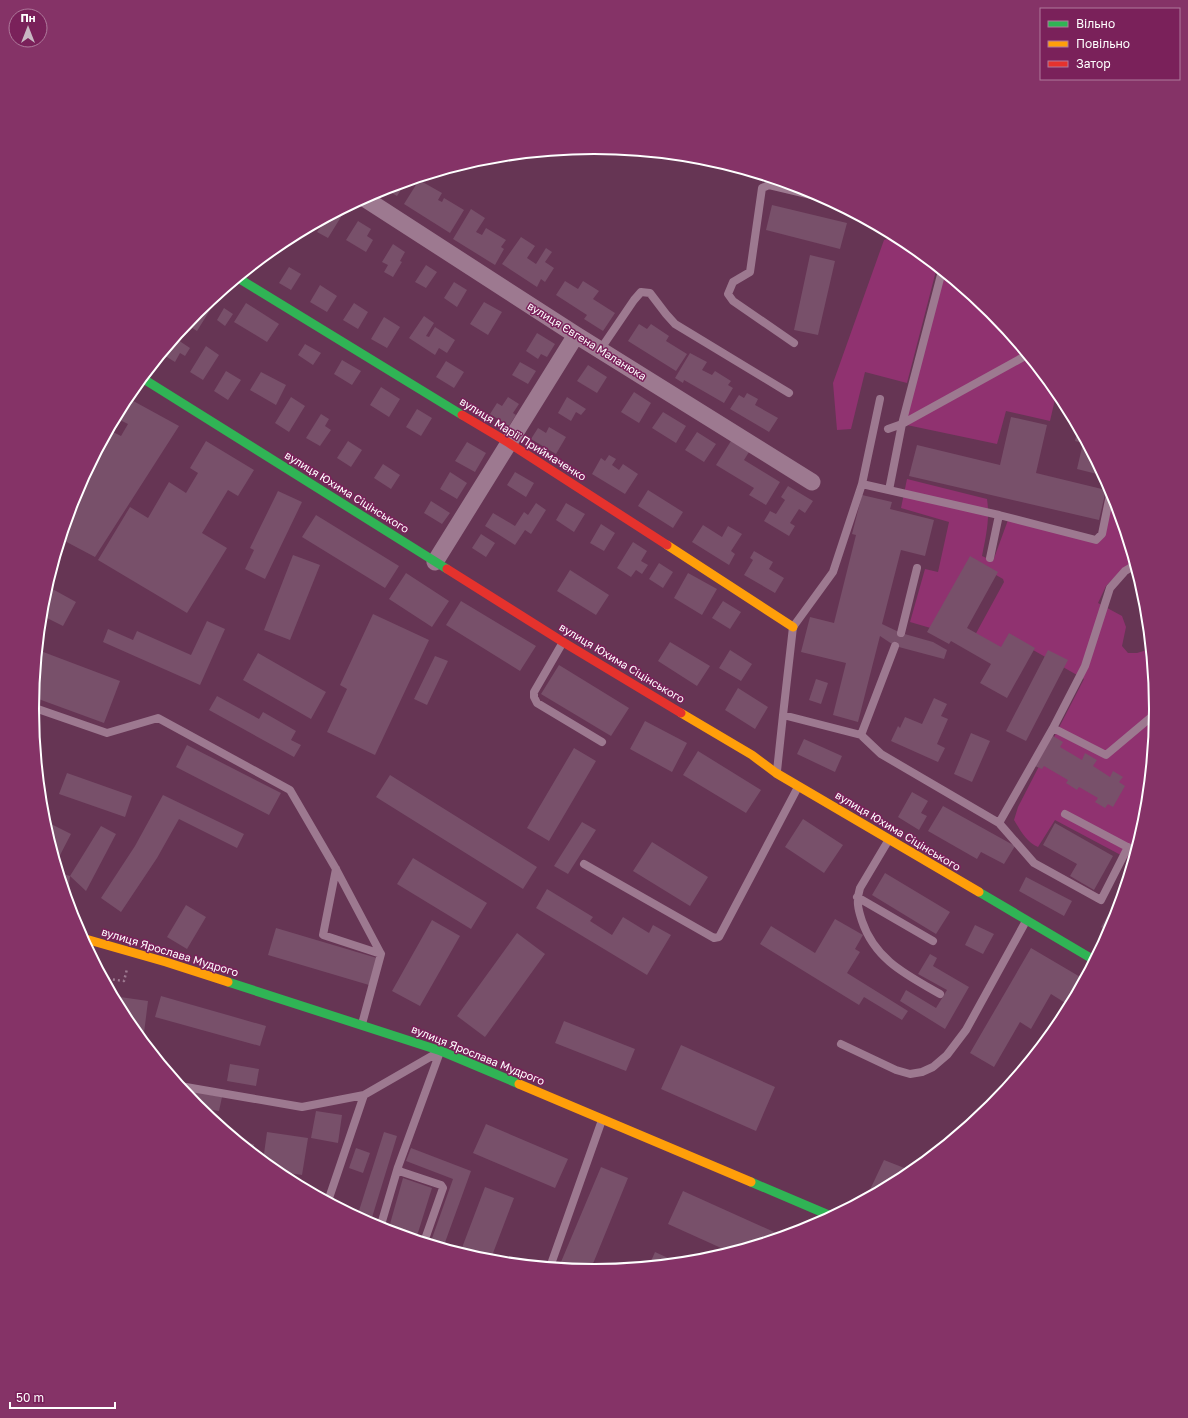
<svg xmlns="http://www.w3.org/2000/svg" width="1188" height="1418" font-family="'Golos Text',sans-serif">
  <rect width="100%" height="100%" fill="#663554"/>
  <path fill="#903270" d="M896,236l10,6 31,25 -30,116 -42,-11 -14,57 -14,1 -4,-47 51,-143z
    M942,271l50,41 68,83h-4l-6,26 -44,-10 -9,33 -95,-20z
    M907,479l80,20c3,20 -1,37 -5,57l11,5 15,-41 89,23 16,-49 21,67 -8,5 -20,20 -8,17 24,13 4,11 -4,19 6,7h9l13,-4 6,60 -11,110 -13,42 -77,-41 -17,27c-11,-4 -18,-17 -24,-27l4,-13 66,-128 -72,-41 -9,15 -29,-16 30,-55 -1,-3 -28,-16 -41,66 -24,-7 15,-53 13,3 11,-50 -48,-14z"/>
  <path fill="#78506a" d="M419,180l23,13 -4,7 4,2 2,-4 20,12 -14,23 -46,-29z
    M406,182l-9,14 -14,-8z
    M772,205l75,18 -7,26 -74,-19z
    M471,209l14,9 -9,14 6,3 4,-7 20,12 -5,7 3,2 -9,16 -42,-26z
    M341,210l3,2 -16,26 -11,-6 6,-8 -4,-2z
    M358,221l13,8 -4,7 6,4 -7,12 -20,-12z
    M521,237l14,9 -8,12 9,6 10,-16 6,4 -7,10 9,6 -9,14 -4,-3 -4,8 -35,-23z
    M393,244l12,8 -5,9 2,1 -9,15 -9,-5 4,-7 -6,-3z
    M810,255l25,6 -17,74 -24,-5z
    M426,265l11,7 -11,16 -11,-6z
    M289,267l12,7 -10,16 -12,-7z
    M565,281l13,8 5,-8 16,10 -6,8 22,14 -12,18 -19,-12 3,-4 -31,-20z
    M454,282l13,8 -10,17 -13,-9z
    M320,285l17,11 -10,16 -17,-10z
    M484,302l18,10 -14,23 -18,-11z
    M246,303l33,21 -12,18 -33,-20z
    M354,303l14,9 -10,17 -15,-9z
    M203,306l7,4 -13,21 -11,-7 11,-13z
    M224,308l9,6 -8,12 -8,-6z
    M424,316l10,7 -8,13 3,1 6,-10 20,13 -8,13 -8,-5 -4,7 -26,-17z
    M384,317l16,10 -13,21 -16,-9z
    M639,324l8,5 4,-5 18,12 -3,5 21,13 -11,17 -48,-30z
    M537,333l18,11 -8,13 -6,-3 -3,5 -12,-8z
    M175,338l15,10 -5,8 -5,-3 -5,9 -13,-8z
    M305,344l16,9 -8,12 -15,-10z
    M206,346l13,9 -16,25 -13,-8z
    M690,353l17,9 -5,8 10,5 3,-4 16,10 -3,4 5,3 -9,15 -40,-23 -1,3 -8,-5z
    M342,360l19,11 -9,14 -18,-11z
    M446,361l18,11 -10,16 -18,-11z
    M520,362l16,9 -8,13 -16,-9z
    M588,365l19,12 -10,16 -20,-12z
    M226,371l15,9 -13,20 -14,-9z
    M261,372l25,13 -10,20 -26,-15z
    M381,387l19,12 -11,18 -19,-12z
    M634,392l17,11 -12,20 -18,-11z
    M747,393l11,6 -3,6 23,13 -9,14 -39,-23 9,-14 5,3z
    M126,397l53,29 -84,131 -34,-18 16,-50 32,-59 12,6 7,-12 -12,-6z
    M291,397l14,9 -16,26 -14,-9z
    M508,397l11,7 -6,9 3,2 -7,11 -19,-12 7,-11 5,3z
    M567,397l19,12 -5,6 -5,-3 -5,9 -13,-8z
    M417,409l15,9 -11,18 -15,-9z
    M663,412l23,14 -10,17 -24,-15z
    M321,414l8,5 -4,7 6,4 -11,16 -14,-8z
    M1011,417l36,8 -11,48 70,17 -7,30 -190,-44 8,-31 83,20z
    M549,427l17,10 -10,17 -25,-15 7,-11 8,5z
    M1078,428l21,39 -2,7 -20,-5 6,-26 -8,-2z
    M697,432l19,12 -12,18 -19,-12z
    M206,441l48,29 -16,26 -10,-6 -26,43 25,15 -40,65 -89,-53 32,-53 18,11 21,-36 17,11 12,-20 -8,-5z
    M348,441l14,9 -11,17 -14,-9z
    M731,441l18,11 -5,8 36,22 -14,23 -17,-10 5,-7 -38,-23z
    M467,442l19,11 -11,19 -20,-11z
    M609,455l7,4 -4,6 7,5 4,-6 15,10 -13,20 -33,-20 9,-16 4,3z
    M383,464l17,11 -9,14 -17,-11z
    M450,472l17,11 -10,16 -17,-10z
    M515,472l19,11 -8,14 -19,-12z
    M788,486l25,15 -8,12 -6,-4 -9,14 5,3 -6,10 -25,-15 6,-10 6,3 9,-14 -4,-3z
    M648,490l35,22 -10,16 -35,-22z
    M278,491l24,11 -37,77 -20,-10 9,-19 -4,-2z
    M862,495l30,7 -2,7 44,11 -9,36 -24,-6 -19,74 19,9 32,9 14,8 -3,9 -49,-13 -15,-10 -22,86 -25,-7 13,-52 -45,-11 9,-35 24,6 22,-88 -4,-1z
    M431,501l19,12 -8,11 -18,-11z
    M536,503l10,7 -15,24 -6,-4 -10,15 -30,-19 8,-13 22,13 9,-14 4,3z
    M566,503l19,11 -11,18 -18,-12z
    M316,515l83,51 -14,22 -83,-51z
    M601,524l14,9 -11,18 -14,-8z
    M703,525l19,12 6,-11 14,8 -11,17 4,3 -6,11 -37,-23z
    M481,534l14,9 -9,14 -14,-9z
    M633,542l14,9 -6,10 7,4 -6,9 -6,-4 -5,7 -14,-9z
    M754,551l19,11 -4,7 15,9 -9,15 -31,-18 9,-15 -3,-2z
    M293,555l27,10 -30,75 -26,-10z
    M970,556l28,16 -31,56 34,19 8,-14 26,15 -28,50 -27,-15 11,-19 -40,-23 -2,3 -22,-12z
    M659,563l14,9 -10,16 -14,-9z
    M570,570l39,25 -13,20 -39,-24z
    M406,573l43,28 -17,26 -43,-28z
    M688,573l29,16 -15,26 -28,-17z
    M47,586l29,16 -13,24 -22,-11 2,-16z
    M461,601l75,45 -16,25 -74,-46z
    M723,601l18,11 -11,17 -18,-11z
    M373,614l56,26 -54,115 -48,-23 20,-43 -7,-4z
    M207,621l18,8 -25,56 -97,-43 5,-13 25,11 4,-9 54,24z
    M670,642l40,24 -13,20 -39,-25z
    M38,650l82,31 -16,42 -71,-26z
    M730,650l22,14 -11,17 -22,-13z
    M1048,650l20,10 -42,81 -20,-10z
    M258,653l68,39 -15,27 -68,-39z
    M435,656l13,5 -21,44 -13,-6z
    M559,665l70,43 -18,28 -70,-42z
    M816,679l12,4 -7,21 -12,-4z
    M738,688l30,19 -13,22 -30,-19z
    M217,696l42,23 4,-7 33,19 -5,9 10,5 -7,12 -85,-47z
    M934,698l13,6 -6,12 7,3 -11,25 8,4 -7,14 -47,-21 7,-15 2,2 5,-11 17,7z
    M645,721l42,22 -15,29 -42,-23z
    M971,733l19,8 -18,41 -18,-8z
    M1053,736l10,6 -3,5 22,13 3,-7 12,7 -4,6 17,11 3,-6 10,6 -4,5 6,4 -12,21 -5,-3 -3,4 -10,-6 3,-4 -19,-11 -2,3 -11,-7 2,-3 -24,-14 -2,3 -7,-3z
    M804,739l38,17 -7,16 -38,-18z
    M187,745l94,48 -12,22 -93,-48z
    M574,748l22,13 -47,80 -22,-13z
    M698,751l63,39 -15,23 -63,-38z
    M67,773l65,23 -7,21 -66,-23z
    M390,775l147,92 -14,22 -147,-92z
    M912,792l16,9 -7,12 6,3 -8,14 -21,-13z
    M163,795l81,39 -7,14 -58,-29 -22,39 -36,54 -20,-14 34,-52z
    M943,806l72,40 -11,18 -23,-12 -4,7 -49,-28z
    M803,819l40,26 -19,28 -39,-26z
    M43,820l28,14 -12,23 -5,-2z
    M582,822l14,8 -28,44 -14,-8z
    M1055,823l58,33 -19,34 -24,-14 7,-12 -34,-19z
    M101,826l15,8 -30,57 -16,-15 -3,23 -8,-26 11,3z
    M652,842l56,35 -18,29 -57,-35z
    M413,858l74,45 -16,26 -74,-45z
    M885,873l65,39 -14,22 -64,-39z
    M1026,877l46,24 -8,15 -45,-25z
    M547,889l46,28 -3,4 22,14 11,-18 26,16 4,-8 18,10 -24,40 -111,-67z
    M1123,889l-10,35 -4,8 -8,-5z
    M186,905l20,12 -19,32 -20,-12z
    M835,919l28,16 -8,14 5,3 -13,21 61,38 -6,9 -38,-23 -5,8 -99,-61 11,-18 44,27z
    M432,920l28,16 -40,70 -28,-15z
    M975,925l19,9 -11,20 -18,-9z
    M276,928l101,30 -8,27 -101,-30z
    M517,933l28,21 -60,83 -28,-21z
    M1031,948l51,30 -15,26 -16,-10 -20,35 -11,-7 -26,45 -24,-14z
    M930,954l7,4 -4,8 36,21 -24,42 -45,-28 6,-11 30,18 11,-18 -29,-16z
    M113,996l35,5 -4,32 -8,-1 -9,-11z
    M161,996l105,30 -6,20 -105,-29z
    M564,1021l71,28 -9,22 -71,-28z
    M681,1045l94,42 -19,44 -95,-42z
    M1030,1052l4,2 -15,19h-1z
    M230,1064l29,5 -3,17 -29,-5z
    M190,1091l32,6 -3,14 -12,-2v4l-3,-1 -8,-6 -7,-9z
    M316,1111l26,4 -4,28 -27,-5z
    M486,1124l82,35 -13,29 -82,-35z
    M267,1132l41,6 -6,37 -27,-4 -12,-10z
    M384,1132l13,4 -27,88 -13,-7z
    M240,1142l14,2 -1,8z
    M356,1148l14,5 -7,20 -14,-5z
    M411,1148l60,23 -28,77 -13,-4 23,-65 -47,-18z
    M884,1160l28,11 -6,5 -36,19 -2,-1z
    M601,1167l27,11 -38,93 -11,-1 -18,-8z
    M403,1178l29,10 -16,51 -28,-8z
    M485,1187l29,11 -24,63 -30,-8z
    M683,1191l100,45 -53,16 -62,-28z
    M655,1252l24,11 -30,3z"/>
  <g fill="none" stroke-linecap="round" stroke-linejoin="round">
    <path stroke="#9d7990" stroke-width="2.5" stroke-dasharray="2 3" stroke-linecap="butt" d="M103,978l21,3 3,-12"/>
    <path stroke="#9d7990" stroke-width="8" d="M942,271l-40,153 125,-69
      M794,343l-61,-42 -5,-7 5,-12 17,-10 12,-84 7,-3 55,13
      M600,350l34,-50 7,-8 9,1 16,21 9,10 114,69
      M888,429l14,-5
      M862,484l137,31 97,25 6,-6 9,-44
      M889,490l13,-66
      M990,558l9,-43
      M901,633l16,-65
      M563,642l-29,50v5l3,6 65,39
      M32,707l75,26 51,-15 132,72 46,79 45,85 -19,70
      M783,715l10,-88 40,-55 29,-88 18,-85
      M1053,728l32,-62 25,-78 15,-17 10,-6
      M861,735l34,-89
      M777,771l6,-56 78,20 20,19 118,69 35,40 67,37 27,-53
      M1065,814l70,37
      M999,823l54,-95 53,27 50,-42
      M888,841l-28,47c-4,13 -2,21 2,33 13,39 45,54 78,73
      M584,864l130,74 5,-1 79,-150
      M336,869l-13,66 58,19
      M857,897l76,44
      M841,1044l55,26 14,4 12,-2 11,-5 14,-12 19,-25 60,-109
      M180,1086l122,21 62,-12 73,-42
      M328,1201l36,-106
      M380,1228l18,-61
      M424,1242l19,-54 -2,-3 -42,-14 -1,-4 42,-115
      M550,1267l52,-147"/>
    <path stroke="#9d7990" stroke-width="17" d="M364,198l212,137 236,147
      M435,562l141,-227"/>
    <path stroke="#30b455" stroke-width="9" d="M238,278l224,137
      M142,378l305,191
      M979,892l115,68
      M228,982l213,69 78,33
      M751,1182l80,34"/>
    <path stroke="#ff9f0a" stroke-width="9" d="M667,545l126,82
      M681,713l71,42 24,18 203,119
      M82,938l84,24 62,20
      M519,1084l232,98"/>
    <path stroke="#e5322d" stroke-width="9" d="M462,415l47,28 158,102
      M447,569l116,73 118,71"/>
  </g>
  <g text-anchor="middle" stroke-width="3" stroke-linejoin="round" paint-order="stroke">
    <g font-size="11" fill="#fff" stroke="#7a215a">
      <text transform="translate(587 341) rotate(32)" y="4">вулиця Євгена Маланюка</text>
      <text transform="translate(523 439) rotate(32)" y="4">вулиця Марії Приймаченко</text>
      <text transform="translate(347 492) rotate(32)" y="4">вулиця Юхима Сіцінського</text>
      <text transform="translate(622 663) rotate(31)" y="4">вулиця Юхима Сіцінського</text>
      <text transform="translate(898 831) rotate(31)" y="4">вулиця Юхима Сіцінського</text>
      <text transform="translate(170 952) rotate(17)" y="4">вулиця Ярослава Мудрого</text>
      <text transform="translate(478 1055) rotate(22)" y="4">вулиця Ярослава Мудрого</text>
    </g>
  </g>
  <path d="M0 0H1188V1418H0ZM39 709a555 555 0 1 1 1110 0a555 555 0 1 1-1110 0Z" fill="#853367" fill-rule="evenodd"/>
  <path fill="none" stroke="#fff" stroke-width="2" d="M39 709a555 555 0 1 1 1110 0a555 555 0 1 1-1110 0Z"/>
  <rect x="1040" y="8" width="140" height="72" fill="#7a215a" stroke="#af7a9c"/>
  <rect x="1048" y="21" width="20" height="6" fill="#30b455" stroke="#af7a9c"/>
  <text x="1076" y="28" font-size="12" fill="#ffffff">Вільно</text>
  <rect x="1048" y="41" width="20" height="6" fill="#ff9f0a" stroke="#af7a9c"/>
  <text x="1076" y="48" font-size="12" fill="#ffffff">Повільно</text>
  <rect x="1048" y="61" width="20" height="6" fill="#e5322d" stroke="#af7a9c"/>
  <text x="1076" y="68" font-size="12" fill="#ffffff">Затор</text>
  <g transform="translate(28 28)"><circle r="19" fill="#7a215a" stroke="#af7a9c"/>
  <path d="M0-3L7 15L0 10L-7 15Z" fill="#c9b8c3"/>
  <text y="-6" font-size="11" font-weight="bold" text-anchor="middle" fill="#ffffff">Пн</text>
  </g>
  <path d="M10 1402v6h105v-6" fill="none" stroke="#ffffff" stroke-width="2"/>
  <text x="16" y="1402" font-size="12" fill="#ffffff" stroke="#7a215a" stroke-width="3" paint-order="stroke">50 m</text>
</svg>
